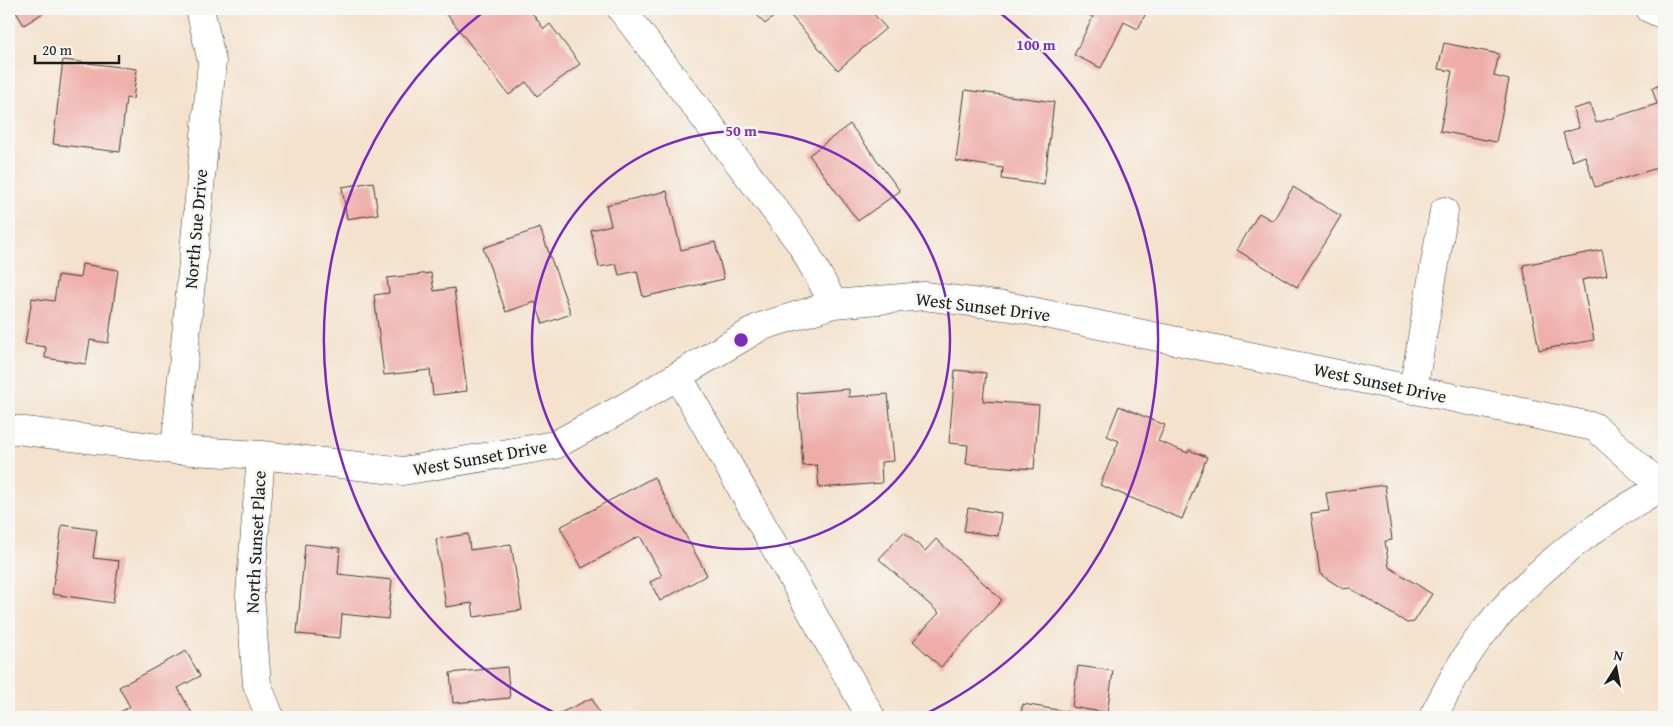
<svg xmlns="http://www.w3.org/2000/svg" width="1673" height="726" font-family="'Gentium Book Plus',serif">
  <rect width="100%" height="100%" fill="#f6f6f2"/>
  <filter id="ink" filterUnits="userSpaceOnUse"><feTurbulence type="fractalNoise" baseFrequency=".02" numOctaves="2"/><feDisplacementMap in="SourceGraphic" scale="10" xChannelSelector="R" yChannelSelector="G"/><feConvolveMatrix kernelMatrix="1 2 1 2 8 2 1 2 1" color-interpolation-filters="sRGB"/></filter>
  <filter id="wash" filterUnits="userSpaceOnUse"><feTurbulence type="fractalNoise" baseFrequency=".0096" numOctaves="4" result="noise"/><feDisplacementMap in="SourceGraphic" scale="20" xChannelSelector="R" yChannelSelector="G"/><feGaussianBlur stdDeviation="1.12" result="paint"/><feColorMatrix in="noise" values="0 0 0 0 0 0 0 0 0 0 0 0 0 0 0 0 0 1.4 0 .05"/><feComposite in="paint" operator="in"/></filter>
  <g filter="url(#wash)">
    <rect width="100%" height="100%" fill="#f4e2cc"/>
    <g id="blocks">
      <path fill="#efada8" d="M14,9h35l-25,16z
        M443,9h86l15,20 6,-5 30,40 -43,32 -11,-14 -17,13z
        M752,9h31l-18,15z
        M785,9h84l17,19 -48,42z
        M1077,9h66l4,2 -9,18 -14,-7 -23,46 -27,-13 19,-38z
        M1444,43l55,11 -5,22 15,4 -13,62 -56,-11 12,-60 -14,-2z
        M63,60l74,9 -4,30 -7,-1 -6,54 -67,-8z
        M1664,84v82l-69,21 -10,-31 -13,5 -9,-28 16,-5 -6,-19 17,-5 6,19 61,-19 -5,-16z
        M965,90l89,12 -10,83 -42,-6 1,-11 -47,-7z
        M850,124l50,67 -42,30 -49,-66z
        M373,182l5,32 -31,5 -5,-32z
        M1293,187l48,29 -44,71 -60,-37 22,-37 14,8z
        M667,191l14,59 34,-8 9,37 -81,18 -6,-26 -18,4 -3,-11 -17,3 -8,-37 20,-5 -5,-20z
        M540,228l31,86 -28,10 -8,-22 -29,10 -23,-64z
        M1602,250l5,25 -25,5 12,60 -55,10 -16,-85z
        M82,264l36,6 -10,73 -18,-3 -4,24 -41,-6 1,-11 -21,-3 7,-46 22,3 4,-26 22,3z
        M431,273l3,18 20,-3 13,103 -34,4 -3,-25 -46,5 -10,-80 15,-2 -2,-15z
        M955,370l31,3 -3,28 56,4 -5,64 -68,-5 2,-19 -19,-2z
        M849,389v8l39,-3 6,67 -13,1 1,21 -63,5 -2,-23 -14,1 -6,-73z
        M1119,406l46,19 -7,16 30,12 1,-3 18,7 -25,62 -82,-34 19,-44 -12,-5z
        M654,477l53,98 -47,26 -10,-19 12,-6 -22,-40 -58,32 -22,-41z
        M1385,485l7,55 -7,1 4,26 43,27 -18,28 -7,1 -57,-35 -7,1 -23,-15 -9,-61 18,-2 -3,-18z
        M968,508l33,5 -3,23 -34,-5z
        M62,525l35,5 -4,28 26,3 -6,42 -61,-9z
        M904,532l21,19 11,-12 66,61 -61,67 -28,-26 26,-28 -60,-54z
        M468,534l2,16 41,-6 11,66 -48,7 -2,-14 -26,4 -10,-68z
        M305,544l35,4 -2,26 54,6 -4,39 -46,-5 -2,24 -43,-4z
        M186,651l14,25 -22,12 16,29h-84l20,-10 -11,-20z
        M1078,666l35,5 -6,42 -35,-6z
        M507,667l3,31 -57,5 -3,-30z
        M592,698l9,19h-39l-2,-4z
        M1023,704l70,12v1h-73z
        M494,712l22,4v1h-23z"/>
    </g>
  </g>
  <g filter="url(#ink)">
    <use href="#blocks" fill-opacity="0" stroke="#3c3a36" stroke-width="1"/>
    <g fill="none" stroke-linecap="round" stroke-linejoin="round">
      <defs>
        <path id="street" d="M621,9l180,235 33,60
          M1650,9l14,6
          M678,376l193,341
          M1413,390l31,-179
          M9,429l166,21 86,5 142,16 152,-26 72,-39 133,-79 74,-23 90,-8 88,11 583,120 67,60
          M175,450l37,-388 -12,-53
          M261,455l-11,140 7,89 13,33
          M1433,717c15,-29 30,-59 51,-85 48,-61 112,-109 180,-146"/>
      </defs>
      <use href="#street" stroke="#3c3a36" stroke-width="29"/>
      <use href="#street" stroke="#fff" stroke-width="28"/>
    </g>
  </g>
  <g fill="none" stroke="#7b2cbf" stroke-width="2.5">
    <circle cx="741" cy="340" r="209"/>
    <path d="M561 716A417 417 0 0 1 487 9M995 9A417 417 0 0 1 921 716"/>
  </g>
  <g text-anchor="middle" stroke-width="5" stroke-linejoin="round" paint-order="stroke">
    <g font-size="18" fill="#1c1c1c" stroke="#f6f6f2">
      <text transform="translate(196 229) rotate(-85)" y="6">North Sue Drive</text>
      <text transform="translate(983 307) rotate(7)" y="6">West Sunset Drive</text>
      <text transform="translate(1380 383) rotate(12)" y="6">West Sunset Drive</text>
      <text transform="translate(480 458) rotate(-10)" y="6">West Sunset Drive</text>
      <text transform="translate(256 542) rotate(-87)" y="6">North Sunset Place</text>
    </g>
  </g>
  <circle cx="741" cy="340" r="8" fill="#7b2cbf" stroke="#f6f6f2" stroke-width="2.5"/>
  <g font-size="15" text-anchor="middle" font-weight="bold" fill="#7b2cbf" stroke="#f6f6f2" stroke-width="5" stroke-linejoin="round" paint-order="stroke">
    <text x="1036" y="50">100 m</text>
    <text x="741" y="136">50 m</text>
  </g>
  <rect width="1673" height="726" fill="none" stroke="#f6f6f2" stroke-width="30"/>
  <g transform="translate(1616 668) rotate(11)" stroke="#f6f6f2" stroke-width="4" paint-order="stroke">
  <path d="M0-4L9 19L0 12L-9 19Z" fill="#1c1c1c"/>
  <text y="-8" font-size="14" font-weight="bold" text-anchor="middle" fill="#1c1c1c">N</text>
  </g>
  <path d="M35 55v8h84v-8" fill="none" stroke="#1c1c1c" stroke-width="2.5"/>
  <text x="42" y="55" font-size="15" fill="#1c1c1c" stroke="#f6f6f2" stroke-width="4" paint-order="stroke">20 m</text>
</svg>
